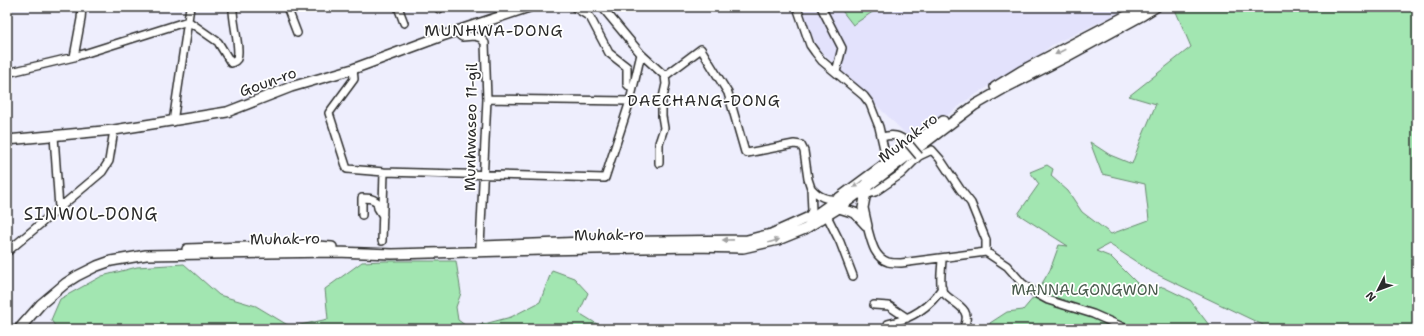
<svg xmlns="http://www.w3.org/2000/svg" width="1424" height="336" font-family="'Shantell Sans',sans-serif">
  <rect width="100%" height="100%" fill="#eeeefd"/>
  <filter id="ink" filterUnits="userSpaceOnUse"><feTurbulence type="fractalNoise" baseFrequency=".025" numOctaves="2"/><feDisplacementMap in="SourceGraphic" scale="8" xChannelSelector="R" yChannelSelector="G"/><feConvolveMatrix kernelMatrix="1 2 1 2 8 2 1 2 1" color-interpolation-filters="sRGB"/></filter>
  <g filter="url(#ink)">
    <path fill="#e3e2fc" d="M798,7h333l-79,38 -14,11 -68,42 -57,43 -95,-93z"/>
    <path fill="#a2e6b1" stroke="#66886e" d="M839,7h41l-27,18z
      M1174,7h243v322h-149l-5,-4 -111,-53 -43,-28 -13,7 15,6 34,34 18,-4 27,13 19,25 10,4h-229v-6l17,-11 16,-2 11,-13 16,-27 9,-25 9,1 -50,-32 21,-30 -9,-12 17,-7 6,4 -2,7 17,15 14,21 29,22 38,-14 -4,-36 -43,-10 -12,-32 20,13 22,9 8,-22 16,-38 -27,-8 62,-49z
      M385,261h71l5,32 -5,14 2,13 11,8 42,-11 29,-15 12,-32 22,8 14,15 -9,20 23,14 -1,2h-544l-6,-9 9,-21 42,-23 35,-9 47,-3 35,31 37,11 35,21 37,-8 -3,-30 37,-27z"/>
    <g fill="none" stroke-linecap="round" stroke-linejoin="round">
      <defs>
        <path id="minor" d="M287,7l10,26
          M398,7l6,16
          M439,7v2
          M574,7l16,10 19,36 18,14v17l5,5
          M602,7l39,47 24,22
          M797,7l13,38 5,7 7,9 42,35 6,8 9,23 8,35
          M821,7l21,41 -6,24
          M456,32l6,5 12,-1 7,2 4,5 2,56 -7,147
          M74,57l7,-38 1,-12
          M353,69l1,10 -25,34 18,56 37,3 221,6 25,-77 11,-47
          M7,73l67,-16 114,-36 30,21 13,21c3,-1 4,-1 6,-4 4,-10 -5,-39 -4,-52
          M665,76l36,-27 27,44 17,59 2,1 47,-9 7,1 3,6 4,28 3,9 1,23 -4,6
          M487,99l143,2
          M173,122l17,-115
          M54,136l5,72
          M882,137c11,-3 17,-2 26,6
          M659,163v-20l5,-15 -2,-12v-14l4,-18 -1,-8
          M811,188c8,9 15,12 26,11
          M862,196l13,-4 26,-18 18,-18 13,-6 8,9 20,30 11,14 15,37v12
          M362,215v-17c6,0 10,0 15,4l1,6 5,8
          M827,216l13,26 13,34
          M867,226c4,13 6,31 21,36 4,1 9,1 13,1l85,-11 21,14 15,17 15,11 11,6 45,14 34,15
          M382,241l2,-69
          M7,252l95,-80 7,-11 5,-31
          M942,258c0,10 -3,23 0,32 5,13 34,15 21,39
          M874,305l15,1 18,12
          M888,324c22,-5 42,-17 54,-36"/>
        <path id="major" d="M995,87l26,-16 122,-64
          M7,140l107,-10 113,-18 64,-25 62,-18 89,-33 87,-29
          M867,187l-4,21 4,18
          M839,208l16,5 11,12
          M483,246l101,-4 163,-2 24,-6 47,-21 21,-15 104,-77
          M187,249l114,-4 31,2
          M19,329l22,-25 25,-21 11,-7 20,-10 14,-5 35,-6 190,-3 56,2 151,-4 150,-3 50,1 35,-8 27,-11 34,-21 136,-103 28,-16 63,-32 77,-42 13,-8"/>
      </defs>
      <use href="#minor" stroke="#2b2b2b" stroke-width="10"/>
      <use href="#major" stroke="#2b2b2b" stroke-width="12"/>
      <use href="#minor" stroke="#fff" stroke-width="7"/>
      <use href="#major" stroke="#fff" stroke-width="9"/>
      <defs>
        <path id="minor-bridge" d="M908,143l11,13"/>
      </defs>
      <use href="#minor-bridge" stroke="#2b2b2b" stroke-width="10" stroke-linecap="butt"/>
      <use href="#minor-bridge" stroke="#fff" stroke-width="7"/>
    </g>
    <defs><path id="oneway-solid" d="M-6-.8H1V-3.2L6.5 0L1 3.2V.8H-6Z"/></defs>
    <g fill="#a0a0a0">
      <use href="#oneway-solid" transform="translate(1060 52) rotate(153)"/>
      <use href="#oneway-solid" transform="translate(858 184) rotate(143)"/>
      <use href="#oneway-solid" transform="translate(728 240) rotate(179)"/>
      <use href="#oneway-solid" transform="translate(774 241) rotate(-16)"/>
    </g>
  </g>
  <g text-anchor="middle" stroke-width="3.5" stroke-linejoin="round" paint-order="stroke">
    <g font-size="15" fill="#2b2b2b" stroke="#fff">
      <text transform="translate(268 82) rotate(-20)" y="5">Goun-ro</text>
      <text transform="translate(471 127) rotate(-89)" y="5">Munhwaseo 11-gil</text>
      <text transform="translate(908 138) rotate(-38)" y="5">Muhak-ro</text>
      <text transform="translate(609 235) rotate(-1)" y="5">Muhak-ro</text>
      <text transform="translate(285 239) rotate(-1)" y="5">Muhak-ro</text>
    </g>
    <g font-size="15" fill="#495a4c" stroke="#fff">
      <text x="1085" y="295">MANNALGONGWON</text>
    </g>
    <g font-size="16" letter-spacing="1" fill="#2b2b2b" stroke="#fff">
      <text x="494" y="36">MUNHWA-DONG</text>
      <text x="704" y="106">DAECHANG-DONG</text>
    </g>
    <g font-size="17" letter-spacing="1" fill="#2b2b2b" stroke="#fff">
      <text x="91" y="220">SINWOL-DONG</text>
    </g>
  </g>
  <rect width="1424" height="336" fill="none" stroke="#fff" stroke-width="24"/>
  <rect x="12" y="12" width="1400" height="312" fill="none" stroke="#2b2b2b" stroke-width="1.5" filter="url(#ink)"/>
  <g transform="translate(1378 290) rotate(228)" stroke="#ffffff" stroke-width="3" paint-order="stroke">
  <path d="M0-3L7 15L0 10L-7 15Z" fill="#2b2b2b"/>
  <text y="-6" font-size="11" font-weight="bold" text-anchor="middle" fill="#2b2b2b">N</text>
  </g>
</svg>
